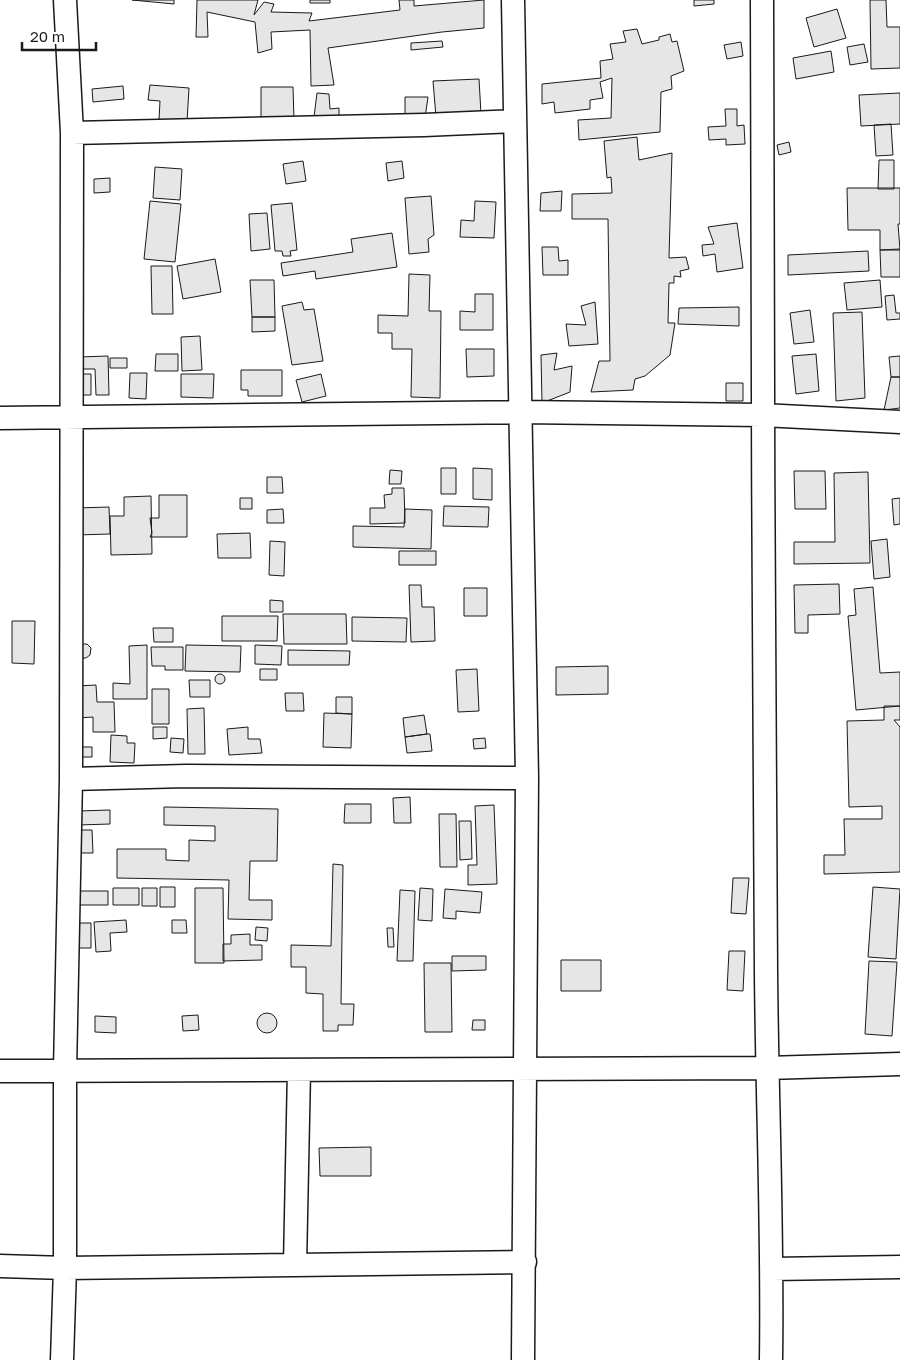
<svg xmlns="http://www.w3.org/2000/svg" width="900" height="1360" font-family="'Golos Text',sans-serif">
  <rect width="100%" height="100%" fill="#fff"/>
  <path fill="#e6e6e6" stroke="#1a1a1a" d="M132,0h42v4z
    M197,0h61l-4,15 10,-13 10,2 -3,8 41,1 -3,8 91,-11 -1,-10h15v6l70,-6v28l-42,4 -114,16 6,37 -23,1 -1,-56 -39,2 1,17 -14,4 -3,-31 -48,-10 1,25h-12z
    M310,0h20v3h-20z
    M694,0h20v4l-20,2z
    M870,0h16l1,27h13v41l-29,1z
    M837,9l9,29 -32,9 -8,-29z
    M637,29l5,15 17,-4v-3l11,-3 2,8 5,-1 7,30 -13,5 1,13 -11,3 -1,40 -81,8 -1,-20 33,-2 1,-40 -12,4 3,16 -13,2v9l-35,4 -1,-11 -12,2v-20l59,-6 -1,-17 13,-2 -3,-15 16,-2 -3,-11z
    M442,41l1,6 -32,3v-7z
    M741,42l2,14 -16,3 -3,-14z
    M864,44l4,18 -18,3 -3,-18z
    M831,51l3,21 -38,7 -3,-21z
    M479,79l2,35 -45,3 -3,-36z
    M150,85l39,3 -2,34 -28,-2 1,-19 -12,-1z
    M123,86l1,13 -31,3 -1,-13z
    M261,87h32l1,33h-33z
    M317,93l12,1 1,15 9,-1v11l-25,-2z
    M900,93v31l-39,2 -2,-31z
    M405,97h23l-4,28 -19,-1z
    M725,109h12v17l7,-1 1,19 -19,1v-6l-17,1 -1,-13 18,-1z
    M891,124l2,31 -17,1 -2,-31z
    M637,137l2,23 33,-7 -3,105 17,-1 3,12 -9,2 1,6 -7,-1v7h-5l-1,40h7l-5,32 -25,21 -10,3 -2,11 -42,2 8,-31h11l-2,-142h-36v-25l40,-1 -1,-16 -4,1 -3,-37z
    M789,142l2,10 -12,3 -2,-10z
    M879,160h15v29h-16z
    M303,161l3,20 -20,3 -3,-20z
    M402,161l2,17 -16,3 -2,-18z
    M155,167l27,2 -2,31 -27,-2z
    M110,178v14l-16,1v-14z
    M847,188h53v36h-2l2,26h-20v-20h-32z
    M562,191l-1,20h-21l1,-18z
    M431,196l3,39 -6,4 1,13 -20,2 -4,-56z
    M150,201l31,3 -6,58 -31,-3z
    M475,201l21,1 -2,36 -34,-1 1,-17 13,1z
    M292,203l5,47 -7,1 1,5h-8l-1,-5h-7l-4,-46z
    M267,213l3,36 -19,2 -2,-37z
    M737,223l6,45 -26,4 -2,-18 -12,2 -1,-11 12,-1 -6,-17z
    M392,233l5,34 -81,12 -1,-8 -32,5 -2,-13 72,-11 -2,-13z
    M542,247h16l1,14 9,-1v15h-25z
    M900,249v28h-19l-1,-27z
    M868,251l1,20 -81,4v-20z
    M215,259l6,33 -38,7 -6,-33z
    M151,266h21l1,48h-21z
    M409,274l21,1 -1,36h12l-1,87 -29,-1 1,-48h-20v-16h-14v-18l30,1z
    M250,280h24l1,37h-23z
    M880,280l2,27 -35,3 -3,-27z
    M475,294h18v36h-33v-19l15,1z
    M894,295l2,18h4v6l-13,1 -2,-24z
    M302,302l2,8 10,-1 9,52 -31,4 -10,-59z
    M595,302l3,42 -29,2 -3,-22 20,1 -5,-19z
    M739,307v19l-61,-2 1,-16z
    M810,310l4,32 -20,2 -4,-31z
    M862,312l3,86 -29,3 -3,-88z
    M252,317h23v14l-23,1z
    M200,336l2,34 -20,1 -1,-34z
    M466,349h28v27l-27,1z
    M557,353l-3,17 18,-4 -2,26 -28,11 -1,-48z
    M156,354h22v17h-23z
    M816,354l3,37 -23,3 -4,-38z
    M108,356l1,39h-13l-1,-26h-17v-12z
    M900,356v21h-9l-2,-20z
    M110,358h17v10h-17z
    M241,370h41v26h-34v-6h-7z
    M130,373h17l-1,26 -17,-1z
    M77,374h14v21h-14z
    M181,374h33l-1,24 -32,-1z
    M321,374l5,22 -24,6 -6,-22z
    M891,377h9v31l-16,2z
    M726,383h17v18h-17z
    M441,468h15v26h-15z
    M473,468l19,1v31l-19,-1z
    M390,470l12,1 -1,13h-12z
    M794,471h31l1,38h-31z
    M868,472l2,91 -76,1v-22h41l-1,-69z
    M267,477h15l1,16h-16z
    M392,488h12l1,35 -35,1v-16h15l-1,-13 8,-1z
    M159,495h28v42h-37l2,-4 -2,-15h9z
    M151,496l1,58 -41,1 -1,-39h14v-19z
    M240,498h12v11h-12z
    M900,498v26l-6,1 -2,-26z
    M444,506l45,1 -1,20 -45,-1z
    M109,507l1,27 -34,1 -1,-27z
    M283,509l1,14h-17v-13z
    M405,509l27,1 -1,39 -78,-2v-21l51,1z
    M250,533l1,25h-33l-1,-24z
    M887,539l3,38 -16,2 -3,-38z
    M270,541l15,1 -1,34 -15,-1z
    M399,551h37v14h-37z
    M839,584l1,30 -32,1v18h-13l-1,-48z
    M409,585h12l1,22h12l1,34 -24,1z
    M873,587l7,86 20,-1v34l-44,4 -8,-94 8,-1 -2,-26z
    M464,588h23v28h-23z
    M270,600l13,1v11h-13z
    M283,614h63l1,30h-63z
    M222,616h56l-1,25h-55z
    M352,617l55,1 -1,24 -54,-1z
    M12,621h23l-1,43 -22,-1z
    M153,628h20v14h-19z
    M82,644h5l4,4 -1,7 -4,3h-5z
    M147,645v54h-34v-16l17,1 -1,-38z
    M186,645l55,1 -1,26 -55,-1z
    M255,645l27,1 -1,19 -26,-1z
    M151,647h32v23h-18v-4h-13z
    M288,650l62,1 -1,14h-61z
    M608,666v28l-52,1v-28z
    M260,669h17v11h-17z
    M477,669l2,42 -21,1 -2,-42z
    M215 679a5 5 0 1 1 10 0a5 5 0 1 1-10 0Z
    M189,680h21v17h-20z
    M96,685l1,17h17l1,30h-22v-15l-15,1 -1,-32z
    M152,689h17v35h-17z
    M285,693h18l1,18h-18z
    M336,697h16v17l-16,-1z
    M884,706h16v14h-6l6,7v145l-76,2v-19h21l-1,-36h38v-13l-33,1 -2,-86 37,-1z
    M204,708l1,46h-17l-1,-45z
    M324,713l28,1 -1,34 -28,-1z
    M424,715l3,19 -22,3 -2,-19z
    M153,727h14v11l-14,1z
    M248,727v12h12l2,14 -33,2 -2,-26z
    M427,734h3l2,17 -25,2 -2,-16z
    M111,735l16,1v7h8l-1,20 -24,-1z
    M171,738l13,1 -1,14 -13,-1z
    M485,738l1,10 -12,1 -1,-10z
    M81,747h11v10h-10z
    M410,797l1,26h-17l-1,-25z
    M345,804h26v19h-27z
    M494,805l3,79 -29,1v-20h9l-2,-59z
    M164,807l114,2 -1,52h-27l-1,39h23v20l-44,-1 1,-39 -112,-2v-29h49v11l23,1v-21l26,1v-15l-51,-1z
    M110,810v14l-32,1v-14z
    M439,814h17l1,53h-17z
    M459,821h12l1,38 -12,1z
    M77,830h15l1,23h-15z
    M333,864l10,1 -2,139h13l-1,21h-15v6h-15v-37l-17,-1v-26h-15v-22l40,1z
    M733,878h16l-3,36 -15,-1z
    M160,887h15v20h-15z
    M873,887l27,2 -4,70 -28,-2z
    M113,888h26v17h-26z
    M142,888h15v18h-15z
    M195,888h28l1,75h-29z
    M420,888l13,1 -1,32 -14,-1z
    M445,889l37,3 -2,21 -24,-2v8l-13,-1z
    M400,890l15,1 -2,70h-16z
    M79,891h29v14h-29z
    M126,920l1,12 -17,1 1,18 -15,1 -2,-30z
    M172,920h14l1,13h-15z
    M79,923h12v25h-12z
    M256,927l12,1 -1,13 -12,-1z
    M387,928h6l1,19h-6z
    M250,934v11h12v15l-39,1v-17h8v-9z
    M729,951h16l-2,40 -16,-1z
    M452,956h34v14l-34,1z
    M561,960h40v31h-40z
    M869,961l28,1 -5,74 -27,-2z
    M424,963h27l1,69h-27z
    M257 1023a10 10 0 1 1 20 0a10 10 0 1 1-20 0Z
    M198,1015l1,15 -16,1 -1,-15z
    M95,1016l21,1v16l-21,-1z
    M473,1020h12v10h-13z
    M371,1147v29h-51l-1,-28z"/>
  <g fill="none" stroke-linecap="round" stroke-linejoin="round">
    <defs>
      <path id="street" d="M513,0l14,778 -4,582
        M762,0c0,324 2,647 4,971 1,129 7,259 5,389
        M72,133l352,-8 91,-4
        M0,418l521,-6 241,3 138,7
        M71,779l115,-3 341,2
        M0,1071l767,-3 133,-4
        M295,1265l4,-195
        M0,1266l65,2 460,-6
        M772,1269l128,-2
        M62,1360l3,-92v-197l6,-292 1,-646 -7,-133"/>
    </defs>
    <use href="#street" stroke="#1a1a1a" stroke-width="25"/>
    <use href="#street" stroke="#fff" stroke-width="22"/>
  </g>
  <path d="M22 42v8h74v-8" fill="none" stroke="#1a1a1a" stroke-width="2.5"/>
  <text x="30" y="42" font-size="15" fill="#1a1a1a" stroke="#ffffff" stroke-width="4" paint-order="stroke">20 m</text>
</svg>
